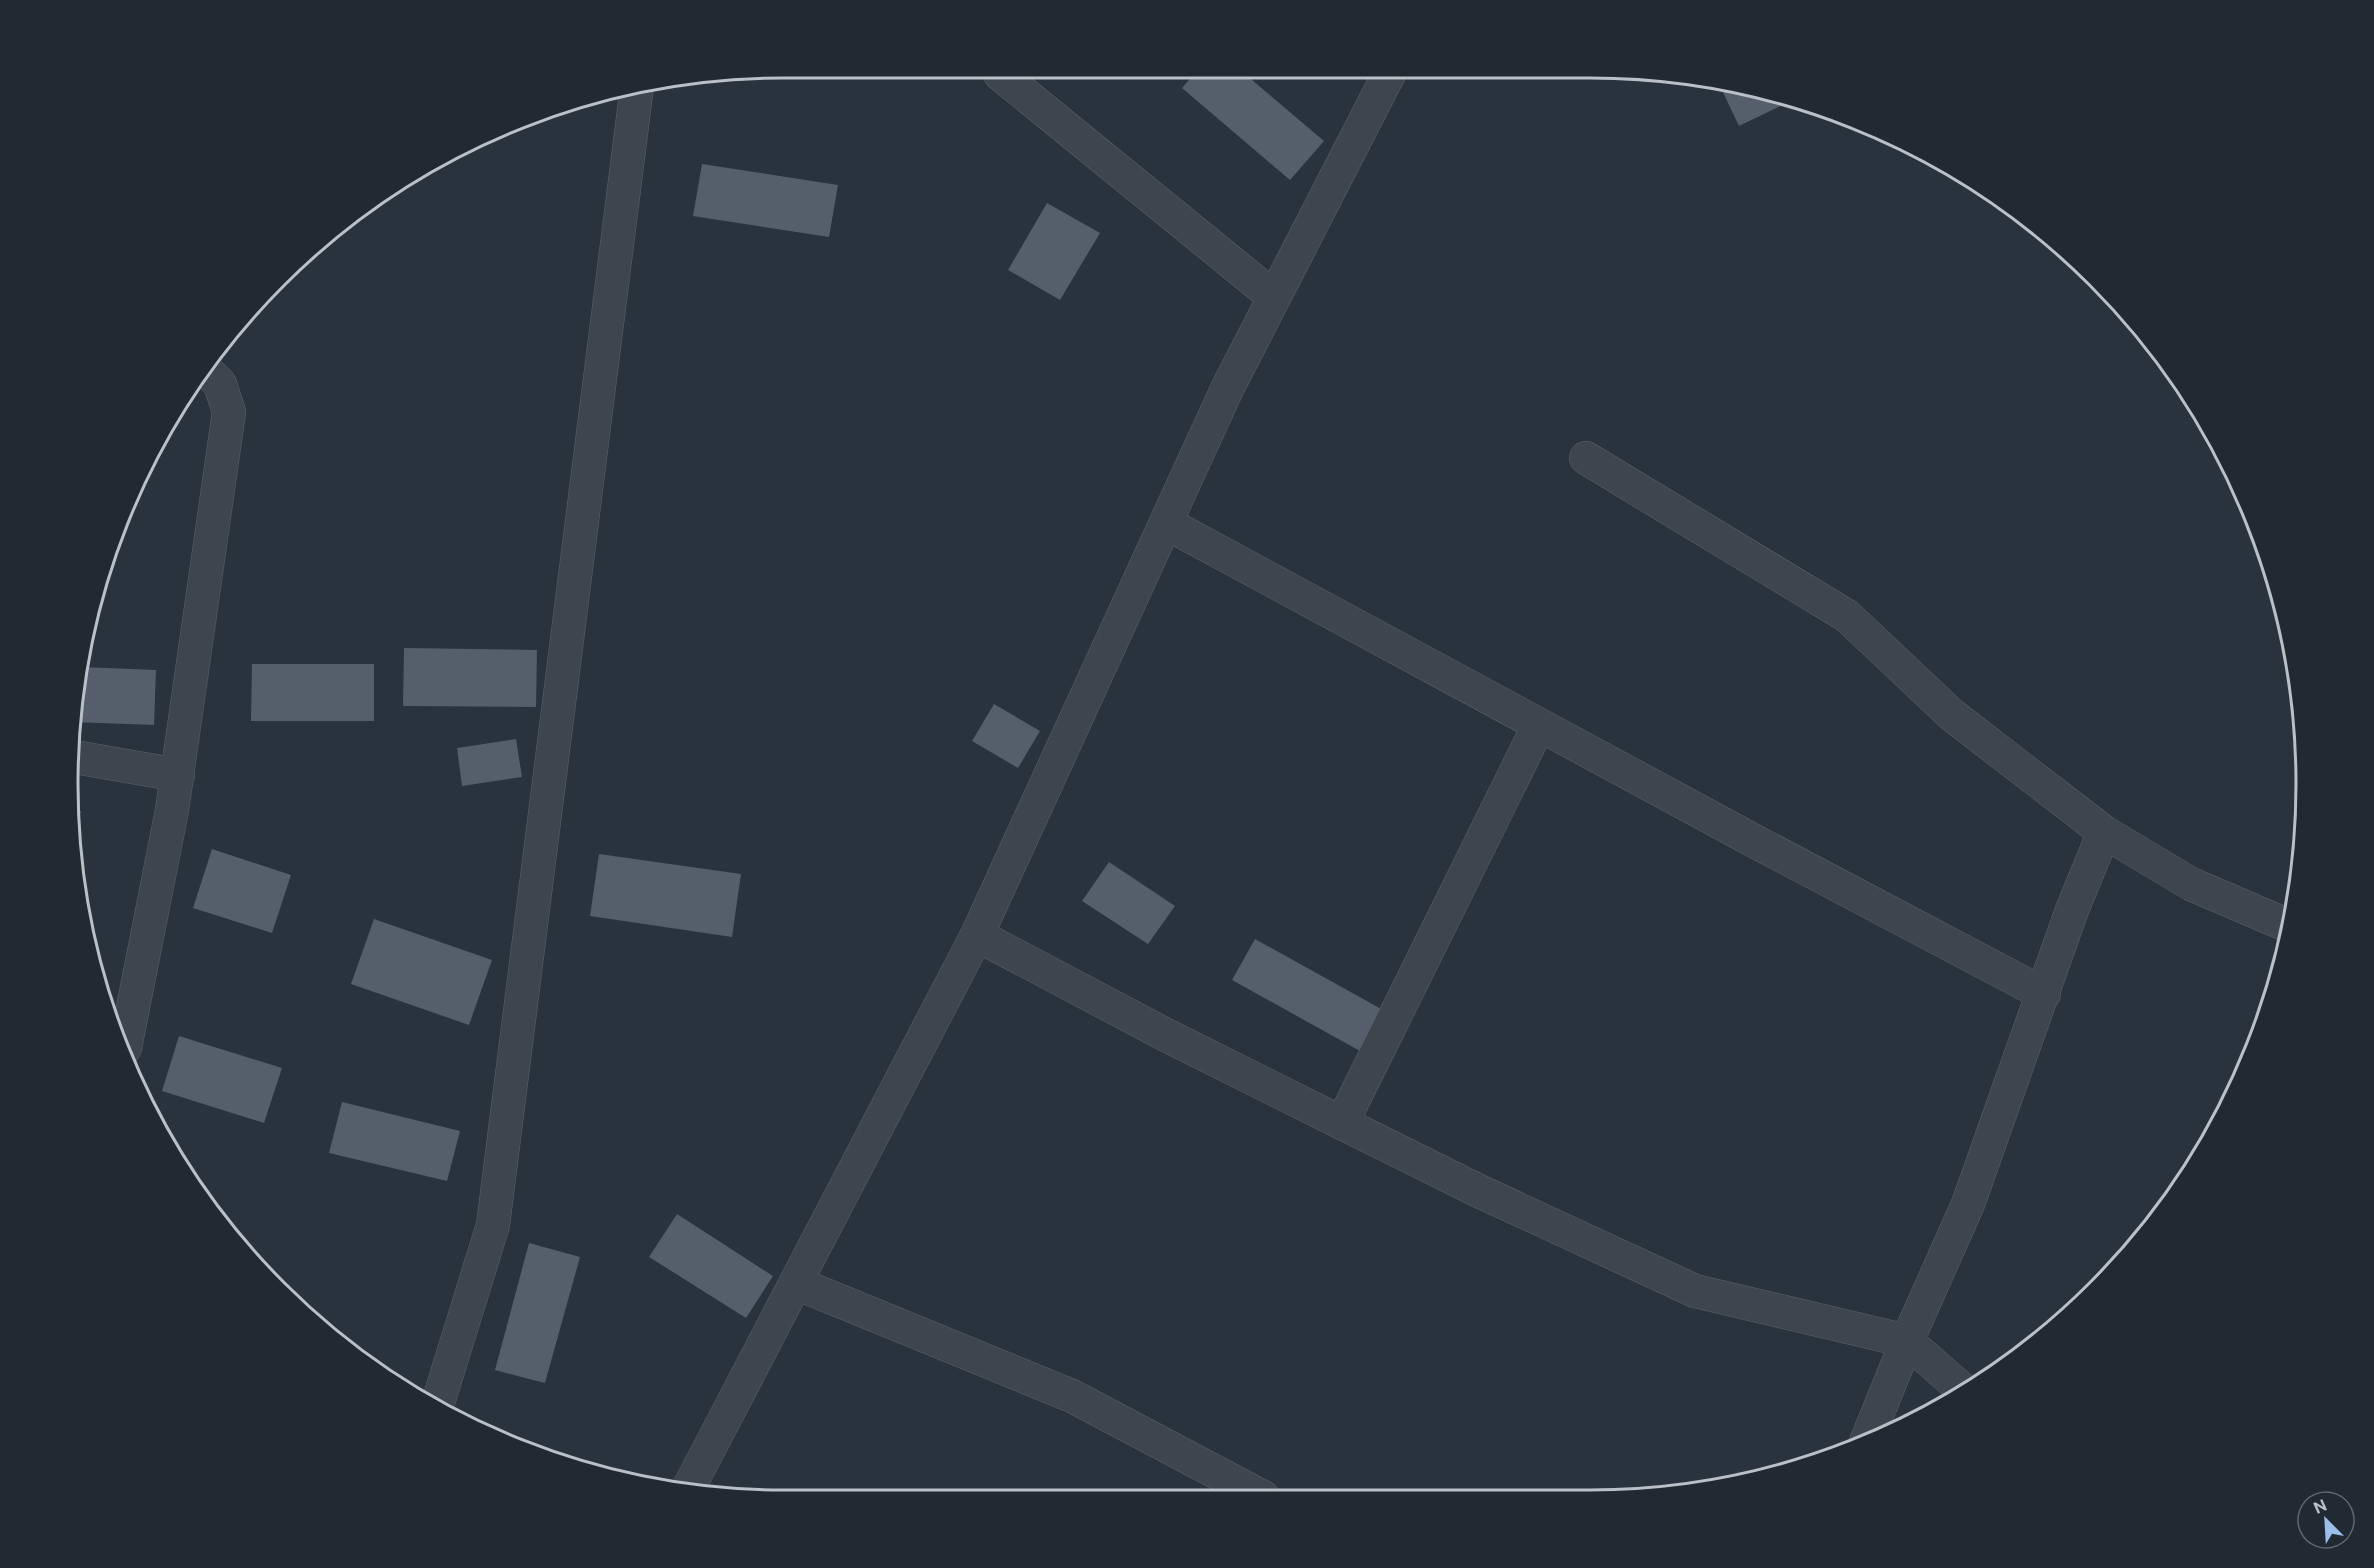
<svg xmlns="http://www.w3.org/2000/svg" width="2374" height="1568" font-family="'Public Sans',sans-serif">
  <rect width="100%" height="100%" fill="#29333e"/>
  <path fill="#555e6b" d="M1194,74h51l79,67 -34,39 -108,-92z
    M1731,83l45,9 19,7 -56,27 -18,-38z
    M702,164l136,21 -9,52 -136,-21z
    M1047,203l53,30 -40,67 -52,-30z
    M404,648l133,2 -1,57 -133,-1z
    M252,664h122v57h-123z
    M81,667l75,3 -2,55 -82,-3z
    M994,704l46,27 -22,37 -46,-27z
    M516,739l6,38 -60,9 -5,-38z
    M69,808l12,3 -9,40 -3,-20z
    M212,849l79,26 -19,58 -79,-25z
    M599,854l142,20 -9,63 -142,-21z
    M1109,862l66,44 -27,38 -66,-43z
    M374,919l118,41 -23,65 -118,-41z
    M1255,939l128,71 -23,41 -128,-71z
    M179,1036l103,32 -18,55 -102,-32z
    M342,1102l118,29 -13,50 -118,-28z
    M677,1214l96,62 -27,42 -97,-61z
    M529,1243l51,14 -35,126 -50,-13z"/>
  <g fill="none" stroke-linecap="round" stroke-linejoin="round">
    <defs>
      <path id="street" d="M1000,74l274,223
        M1586,458l261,158 105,99 152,117
        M1166,523l592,320 286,151
        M69,756l109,19
        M977,935l189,100 176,88 139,69 214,99 212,50 57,50
        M125,1048l47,-238 57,-398 -9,-28 -16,-16
        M1342,1123l197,-398
        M796,1283l276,113 191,101
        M437,1406l56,-181 144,-1139
        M1866,1442l41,-101 61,-137 104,-294 32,-78 87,52 98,42
        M686,1493l291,-558 250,-546 162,-315"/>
    </defs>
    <use href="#street" stroke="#5b636b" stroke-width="34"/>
    <use href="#street" stroke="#3d454e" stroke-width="33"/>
  </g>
  <path d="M0 0H2374V1568H0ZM784 78H1590A706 706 0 0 1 2296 784V784A706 706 0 0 1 1590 1490H784A706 706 0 0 1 78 784V784A706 706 0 0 1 784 78Z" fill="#212a33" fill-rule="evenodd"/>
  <path fill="none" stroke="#b9c0c8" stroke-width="3" d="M784 78H1590A706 706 0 0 1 2296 784V784A706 706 0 0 1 1590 1490H784A706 706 0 0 1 78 784V784A706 706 0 0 1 784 78Z"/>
  <g transform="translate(2326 1520) rotate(336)"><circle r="28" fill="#212a33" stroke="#5e666f" stroke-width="1.5"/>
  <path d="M0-4.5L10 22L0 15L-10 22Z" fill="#9bbeeb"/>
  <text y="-9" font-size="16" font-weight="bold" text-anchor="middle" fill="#b9c0c8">N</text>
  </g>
</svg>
